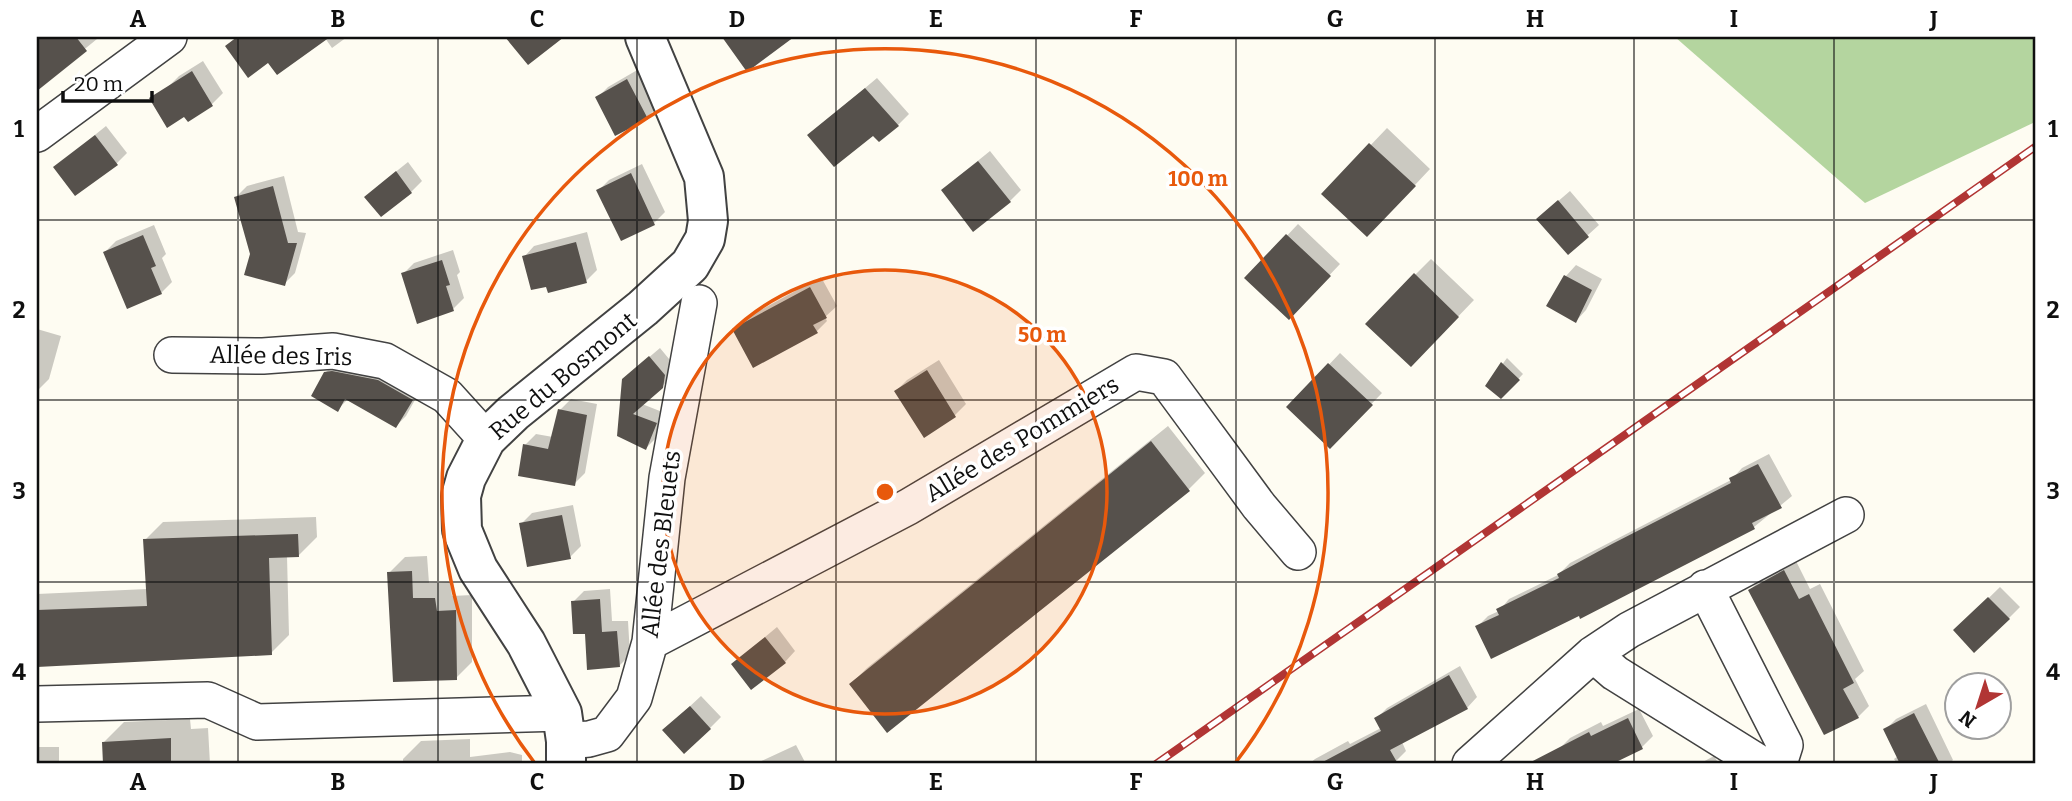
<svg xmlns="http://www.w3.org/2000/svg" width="2072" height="801" font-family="Bitter,serif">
  <rect width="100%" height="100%" fill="#fefcf2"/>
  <path fill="#b4d59f" d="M1675,37h360v85l-170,81z"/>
  <path fill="#0003" d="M37,37h59l1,2 -60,49z
    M236,37h111l-15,11 -7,-10 -56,22 -42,-14z
    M203,61l20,32 -11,11 -21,14 -23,-31 11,-11z
    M639,69l19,38 -11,10 -50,-19 11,-11z
    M877,78l32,36 -11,11 -25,8 -64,2z
    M106,126l21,27 -11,11 -61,3z
    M1387,128l43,41 -47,50 -59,-25z
    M990,151l31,39 -11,11 -56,-21z
    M408,162l14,19 -11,11 -33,-6z
    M642,164l23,48 -11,11 -56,-32 11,-11z
    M284,176l14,56 8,1 -11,40 -11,11 -32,-30 -16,-57 11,-11z
    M1570,191l29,34 -31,28 -19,-44z
    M1298,224l42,40 -51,54 -42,-40z
    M154,225l12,29 -4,4 10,24 -11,11 -56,-41 11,-11z
    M587,232l10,38 -11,11 -62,-24 10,-11z
    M453,250l7,22 -3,3 7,23 -11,11 -50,-35 11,-11z
    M1431,259l43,41 -47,49 -12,-74z
    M1576,265l26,14 -16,31 -10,11 -10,-45z
    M821,277l16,29 -12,11 2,4 -10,10 -63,35 -20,-37 10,-10z
    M37,329l24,7 -12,43 -11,11z
    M660,348l14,17 -2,12 -30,27 23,9 -9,25 -10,10 -27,-13 15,-65z
    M1340,353l42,40 -52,54 -41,-40z
    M1507,358l16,16 -22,23 -14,-12z
    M939,360l27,44 -11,11 -31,20 -28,-44 11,-11z
    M336,362l85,27 -15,27 -10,10 -48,-27 -11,11 -12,-37z
    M571,399l26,5 -12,69 -11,11 -49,-39 11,-11 17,3 7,-27z
    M1168,426l37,47 -16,16 -301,242 -37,-47 16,-16z
    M1769,454l23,42 -38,31 -175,87 -102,13 11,-11 11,-5 10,-12 49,-24 12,-12 161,-83 11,-12z
    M573,505l8,41 -11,11 -49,-33 11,-11z
    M316,517l1,20 -18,18 -12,1 2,79 -18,18 -234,12v-71l110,-5 -2,-49 18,-18z
    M427,556l2,27 21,-1 2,14 20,-1v67l-16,16 -67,-105 16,-16z
    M1796,561l14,28 10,-5 44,87 -9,8 14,27 -11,11 -108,-127 11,-11z
    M2000,587l20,20 -11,11 -53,12z
    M610,589l2,32h16l2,34 -11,11 -32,-34 -14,-30 11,-11z
    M777,627l18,24 -10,11 -52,2z
    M1460,666l17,31 -10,11 -65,34 4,9 -10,10 -6,3h-81l6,-5 33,-18 2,3 31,-16 -5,-9 11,-11z
    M701,696l20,21 -11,11 -35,-8z
    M1926,704l27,56 -4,4h-52l-3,-5 4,-3 -13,-26 11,-11z
    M1639,709l14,27 -11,11 -34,17h-42l-7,-15 11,-11 31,-16 2,4z
    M190,719l1,10 17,-1 2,36h-105l-2,-21 21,-21z
    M470,739v18l40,-5 12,3v9h-119v-5l18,-18z
    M796,745l10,19h-51z
    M37,747h22v17h-22z
    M1714,756l5,8h-20z"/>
  <path fill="#56514c" d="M37,37h39l11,14 -50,40z
    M237,37h93l-53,38 -9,-12 -20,15 -23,-32z
    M505,37h59l-36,28z
    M722,37h72l-47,35z
    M192,71l21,35 -25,16 -4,-5 -17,11 -18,-30z
    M627,79l21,40 -33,17 -20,-39z
    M865,88l34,38 -20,16 -6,-6 -39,31 -27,-32z
    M95,135l23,30 -43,31 -22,-29z
    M1369,143l47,43 -49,51 -46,-43z
    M978,161l33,41 -38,30 -32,-42z
    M396,171l16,22 -31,24 -17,-20z
    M631,173l24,52 -34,16 -25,-51z
    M273,186l15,57h9l-12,43 -41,-11 6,-21 -16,-57z
    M1558,200l31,37 -21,18 -32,-36z
    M1286,234l45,42 -42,44 -45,-42z
    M143,235l13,31 -5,2 11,26 -35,15 -24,-57z
    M576,242l11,41 -39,10 -2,-6 -15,3 -9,-34z
    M442,260l8,25 -4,1 8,25 -37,13 -16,-51z
    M1414,273l45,44 -48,50 -46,-43z
    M1564,275l28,15 -16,33 -30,-17z
    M810,287l17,31 -14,7 5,8 -65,35 -21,-39z
    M649,356l16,19 -2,13 -30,26 24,9 -11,27 -29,-14 5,-57z
    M1501,362l19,18 -19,19 -16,-13z
    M1328,363l45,42 -43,44 -44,-42z
    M927,370l29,47 -32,21 -30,-47z
    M332,371l46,9 35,20 -17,28 -51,-29 -7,13 -27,-16 13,-24z
    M558,409l29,6 -12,71 -57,-10 5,-32 25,5z
    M1151,441l39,50 -303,242 -38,-49z
    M1758,464l24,44 -30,15 3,6 -175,90 -1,-3 -88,43 -16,-33 24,-11 -3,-6 63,-31 -2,-4 55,-30 119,-61 -2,-5z
    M562,515l9,44 -44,8 -8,-44z
    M298,534l1,23 -30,1 3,97 -235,12v-57l110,-4 -4,-67z
    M1784,570l15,29 10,-5 45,89 -11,6 16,29 -35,17 -76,-145z
    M412,571l1,27h22l2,13 19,-1 1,70 -64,2 -6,-110z
    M1988,597l22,22 -36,34 -21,-23z
    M600,599l2,33 15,-1 3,36 -33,3 -2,-36h-12l-2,-33z
    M765,637l21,26 -35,27 -20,-26z
    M1449,675l19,34 -78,41 8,14h-79l62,-33 -7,-13z
    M690,706l21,23 -27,25 -22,-24z
    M1914,713l26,51h-40l-17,-35z
    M1628,718l15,31 -31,15h-85l62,-32 2,4z
    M171,738v26h-68l-1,-22z"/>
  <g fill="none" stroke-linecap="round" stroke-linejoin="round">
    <defs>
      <path id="minor" d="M37,134l132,-97
        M172,355l91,1 70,-5 52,10 62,35 39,43
        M1705,588l80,157 -6,19
        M650,642l258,-135 228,-135 28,5 95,129 39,46
        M1593,654l22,19 146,91
        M37,704l171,-4 49,22 305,-9
        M566,741l23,-2 18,-5 27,-36 16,-56 17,-164 32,-175
        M1470,764l123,-110 36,-24 217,-115"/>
      <path id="tertiary" d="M566,764v-23l-4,-28 -36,-70 -48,-74 -16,-39 -1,-34 5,-18 20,-39 27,-26 130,-105 47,-43 15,-26 3,-18 -4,-44 -59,-140"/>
    </defs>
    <use href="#minor" stroke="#424242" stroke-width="38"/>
    <use href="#tertiary" stroke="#424242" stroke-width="42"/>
    <use href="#minor" stroke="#fff" stroke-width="35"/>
    <use href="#tertiary" stroke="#fff" stroke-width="38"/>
    <defs>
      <path id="rail" d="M1156,764l879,-617"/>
    </defs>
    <use href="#rail" stroke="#b13534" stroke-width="8"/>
    <use href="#rail" stroke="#fff" stroke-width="5" stroke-dasharray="16" stroke-linecap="butt"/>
  </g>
  <path fill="none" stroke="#0f0f0f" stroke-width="2" stroke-opacity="0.55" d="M238,37v727M438,37v727M637,37v727M836,37v727M1036,37v727M1236,37v727M1435,37v727M1634,37v727M1834,37v727M37,220h1998M37,400h1998M37,582h1998"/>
  <circle cx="885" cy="492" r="222" fill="#e8590c" fill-opacity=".12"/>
  <g fill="none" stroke="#e8590c" stroke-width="3.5">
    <circle cx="885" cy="492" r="222"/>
    <path d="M534 762A443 443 0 1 1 1236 762"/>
  </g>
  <g text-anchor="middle" stroke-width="7" stroke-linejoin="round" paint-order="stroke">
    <g font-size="24" fill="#0f0f0f" stroke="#fff">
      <text transform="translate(281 356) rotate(1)" y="8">Allée des Iris</text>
      <text transform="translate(563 376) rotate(-40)" y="8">Rue du Bosmont</text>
      <text transform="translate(1022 439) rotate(-31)" y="8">Allée des Pommiers</text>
      <text transform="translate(661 544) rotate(-83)" y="8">Allée des Bleuets</text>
    </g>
  </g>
  <circle cx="885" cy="492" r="10" fill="#e8590c" stroke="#fff" stroke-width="3.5"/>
  <g font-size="21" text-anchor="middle" font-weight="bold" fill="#e8590c" stroke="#fff" stroke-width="7" stroke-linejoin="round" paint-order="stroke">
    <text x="1198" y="186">100 m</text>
    <text x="1042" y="342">50 m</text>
  </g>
  <rect width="2072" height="801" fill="none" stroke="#ffffff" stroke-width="77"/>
  <g transform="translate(1978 706) rotate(219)"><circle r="33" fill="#ffffff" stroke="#9f9f9f" stroke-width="2"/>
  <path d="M0-5L12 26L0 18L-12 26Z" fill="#b13534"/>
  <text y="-10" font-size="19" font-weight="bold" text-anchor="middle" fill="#0f0f0f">N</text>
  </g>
  <path d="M63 91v10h89v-10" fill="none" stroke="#0f0f0f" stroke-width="3.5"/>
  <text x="74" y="91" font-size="21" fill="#0f0f0f" stroke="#ffffff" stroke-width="5" paint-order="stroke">20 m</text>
  <rect x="38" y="38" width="1996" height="724" fill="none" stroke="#0f0f0f" stroke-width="2.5"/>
  <g font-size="23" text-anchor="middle" font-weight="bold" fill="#0f0f0f">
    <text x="138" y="27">A</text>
    <text x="338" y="27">B</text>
    <text x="537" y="27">C</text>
    <text x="737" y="27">D</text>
    <text x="936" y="27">E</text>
    <text x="1136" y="27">F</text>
    <text x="1335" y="27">G</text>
    <text x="1535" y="27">H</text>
    <text x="1734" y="27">I</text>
    <text x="1934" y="27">J</text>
    <text x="19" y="137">1</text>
    <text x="2053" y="137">1</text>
    <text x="19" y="318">2</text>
    <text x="2053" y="318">2</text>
    <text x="19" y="499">3</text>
    <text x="2053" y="499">3</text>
    <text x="19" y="680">4</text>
    <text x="2053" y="680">4</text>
    <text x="138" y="790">A</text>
    <text x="338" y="790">B</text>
    <text x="537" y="790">C</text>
    <text x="737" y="790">D</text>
    <text x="936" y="790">E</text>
    <text x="1136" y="790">F</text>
    <text x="1335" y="790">G</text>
    <text x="1535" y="790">H</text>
    <text x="1734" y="790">I</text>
    <text x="1934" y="790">J</text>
  </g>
</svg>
